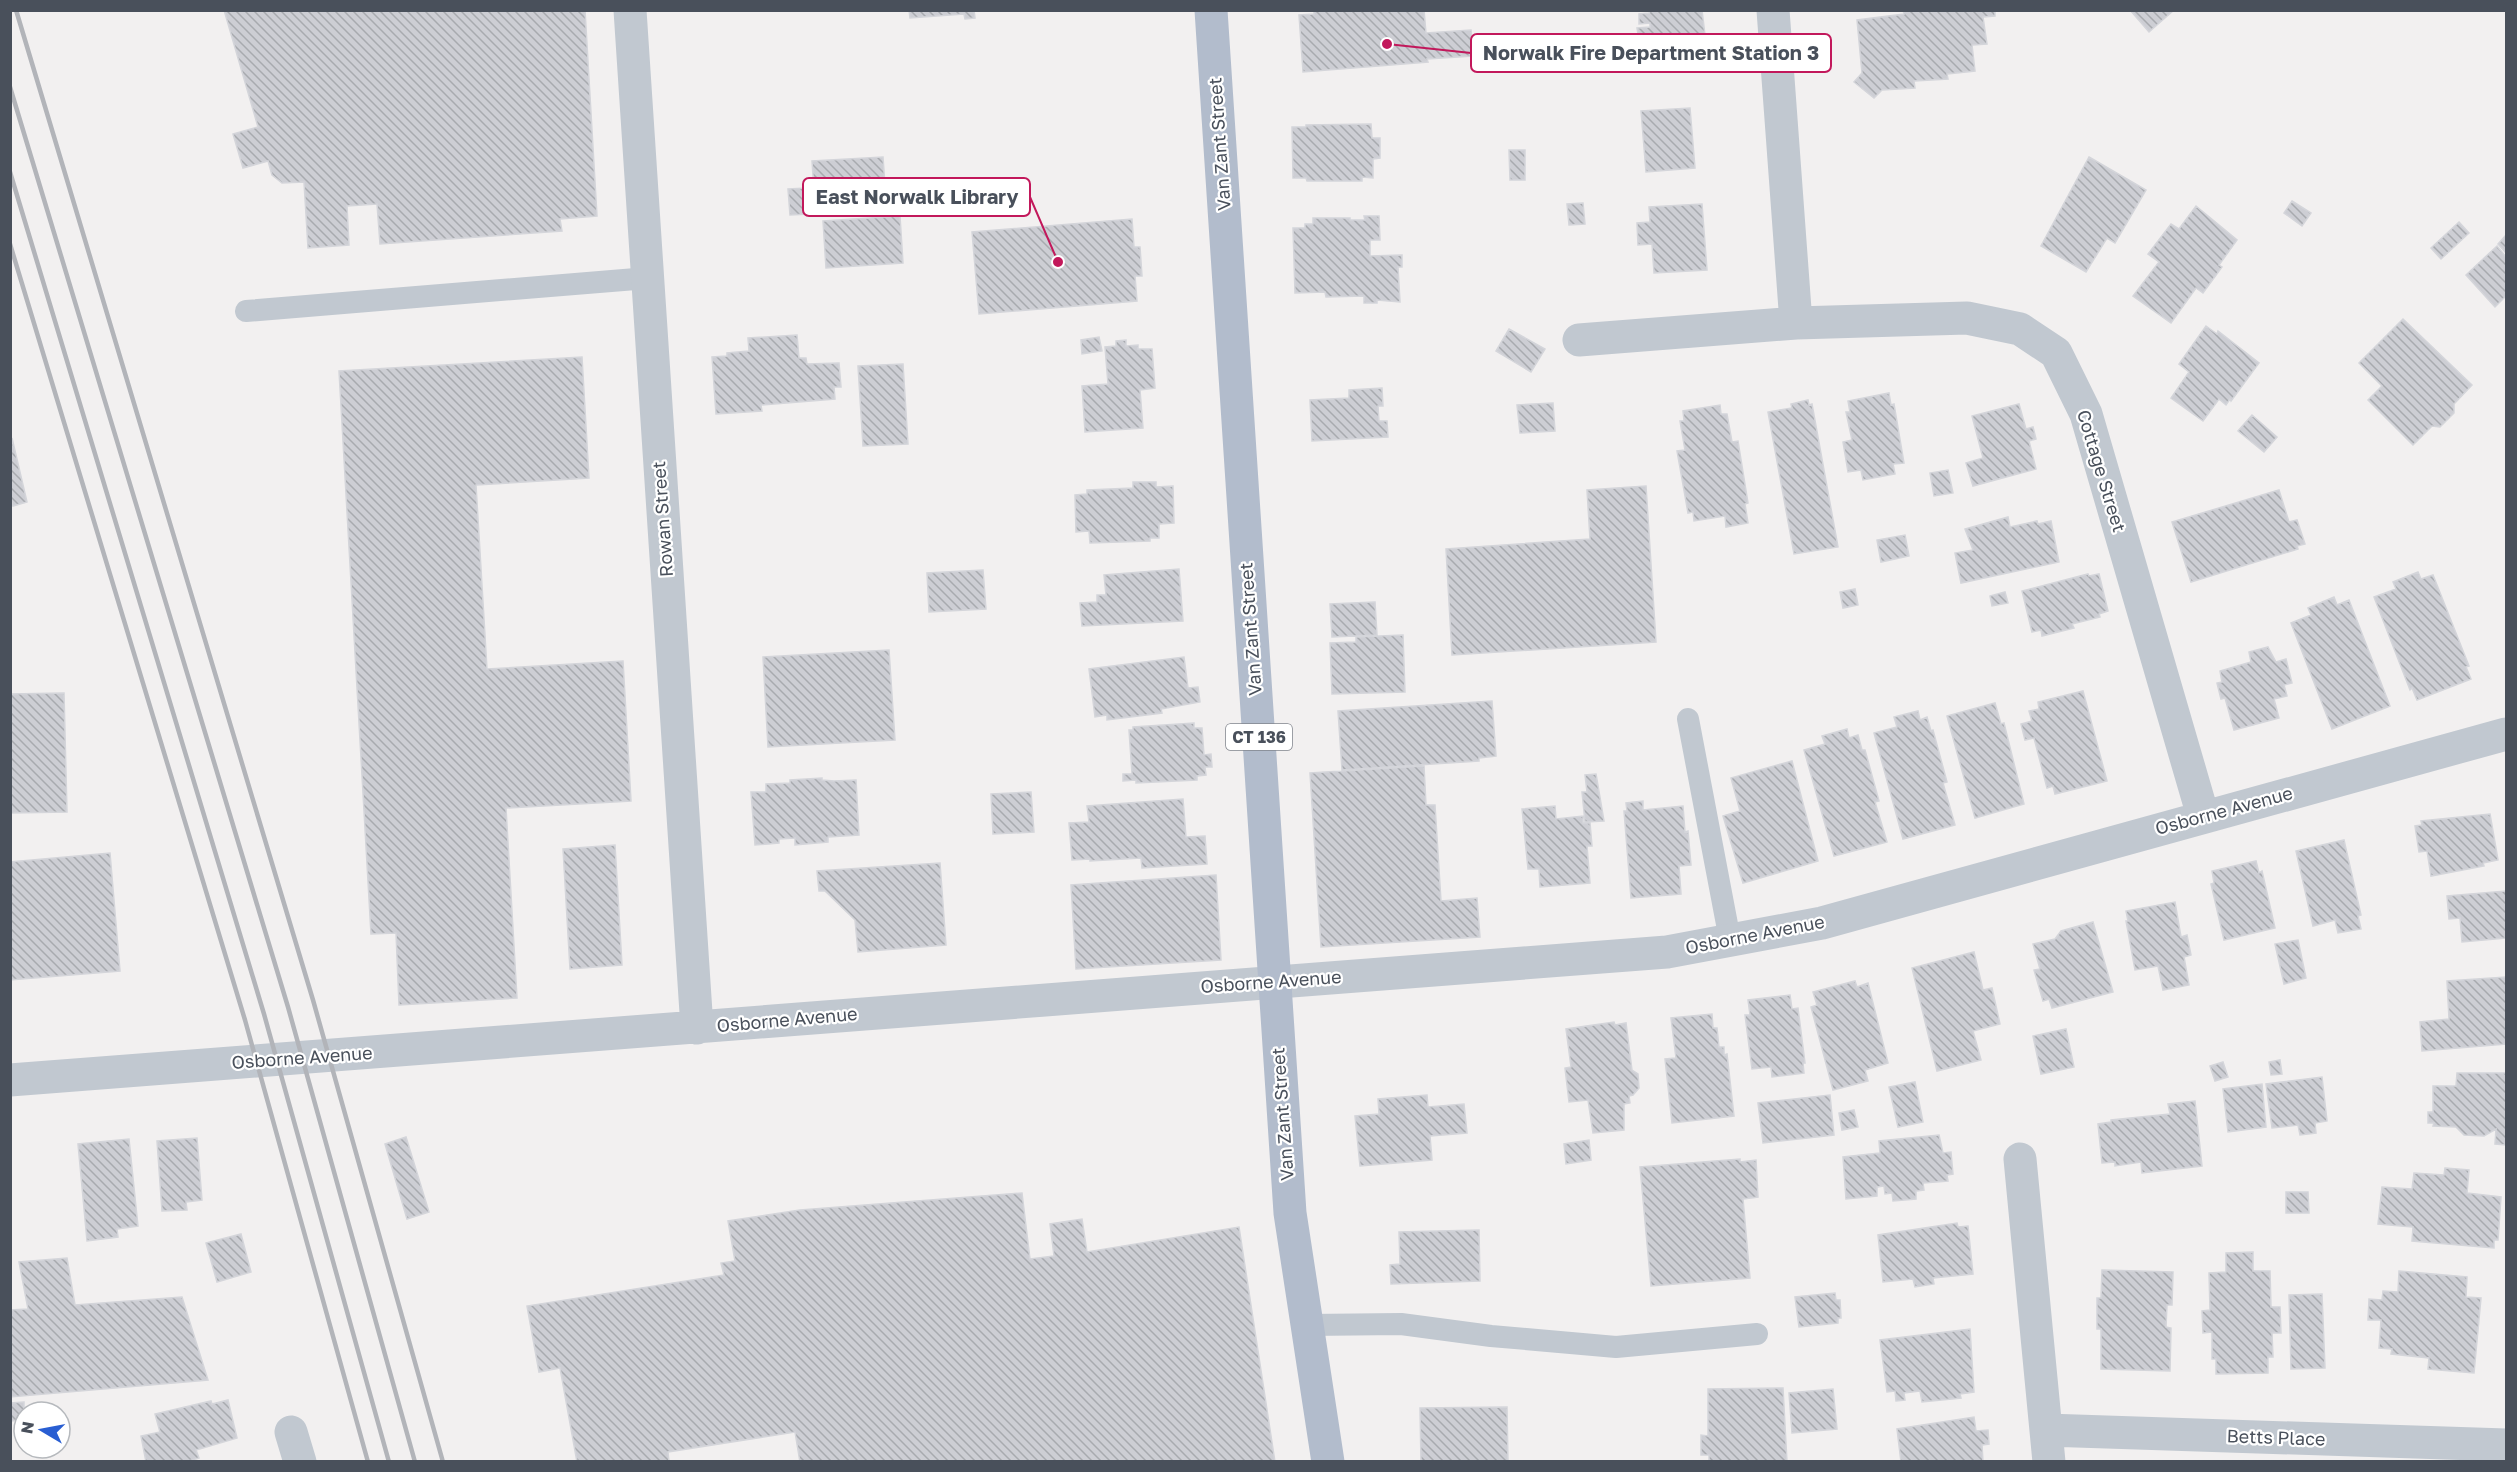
<svg xmlns="http://www.w3.org/2000/svg" width="2517" height="1472" font-family="'Golos Text',sans-serif">
  <defs>
    <pattern id="building-back-hatch" width="6" height="6" patternUnits="userSpaceOnUse" patternTransform="scale(1.5)"><rect width="6" height="6" fill="#cdced4"/><path d="M-1 5l2 2M0 0l6 6M5-1l2 2" fill="none" stroke="#a8aaaf"/></pattern>
  </defs>
  <rect width="100%" height="100%" fill="#f2f0f0"/>
  <path fill="url(#building-back-hatch)" stroke="#d4d5da" stroke-width="1.5" d="M224,10h361l12,206 -37,3 2,12 -182,13 -3,-40 -30,2 2,39 -41,3 -4,-66 -22,1 -10,-8 -4,-14 -25,7 -10,-34 25,-7z
    M909,10h65l1,8 -10,1 -1,-5 -54,4z
    M1314,10h110l2,23 45,-3 2,26 -46,3 1,3 -125,10 -4,-57 15,-1z
    M1702,10l6,50 -52,6 -1,-3 -24,2 -3,-30 10,-1 -1,-6 13,-1v-4l-11,1v-10l10,-1 2,-3z
    M1903,10h92v6l-12,1 4,27 -15,1 3,26 -28,3 1,5 -34,2 1,7 -33,2 -8,8 -20,-16 8,-9 -5,-53 47,-6z
    M2130,10h44l-25,22z
    M1690,108l5,60 -49,4 -5,-61z
    M1371,124l1,14h8v20l-7,1v19l-11,-1v4h-55l-1,-3h-13l-1,-51h14v-2z
    M1509,150h16v30h-15z
    M883,157l3,43 -71,5 -3,-44z
    M2089,157l57,33 -31,53 -8,-5 -21,34 -45,-26z
    M807,188l2,26 -19,1 -2,-26z
    M2292,201l19,12 -9,13 -18,-13z
    M1583,203l2,21 -16,1 -2,-21z
    M1702,204l5,66 -53,3 -2,-29 -14,1 -1,-22 13,-1 -1,-15z
    M2196,206l41,34 -18,25 3,2 -19,26 -7,-5 -25,35 -38,-27 26,-34 -11,-8 23,-30 8,5z
    M900,216l3,47 -77,5 -3,-47z
    M1364,216h15l1,24h-10v16l32,-1v12h-4l2,35 -23,-2v3h-13v-7l-38,1 -1,-5 -30,1 -2,-65h12v-4h8v-6h37v2h15z
    M1132,219l2,28h6l2,29h-7l2,25 -158,13 -7,-82z
    M2459,222l10,11 -28,26 -10,-11z
    M2506,235v18l-8,-9z
    M2497,246l9,11v39l-11,11 -29,-32z
    M2403,319l69,66 -18,19v9l-14,14 -8,-1 -19,19 -45,-45 14,-14 -23,-23z
    M2206,326l11,8 1,-3 41,32 -28,38 -1,-2 -4,6 -7,-6 -16,22 -32,-23 18,-26 -10,-8z
    M1509,329l36,20 -14,23 -35,-21z
    M797,335l2,23h7l1,6 32,-1 2,24h-7l1,12 -74,6 1,6 -46,3 -4,-57 15,-1v-3l22,-2 -1,-13z
    M1099,337l3,14 -20,3 -1,-14z
    M1126,340v6l12,-1v4h14l3,39 -15,2 3,38 -58,4 -3,-46 26,-2 -3,-37 11,-1v-5z
    M582,357l7,121 -113,7 11,184 136,-8 8,140 -125,7 11,190 -118,7 -3,-72 -25,1 -32,-563z
    M903,364l5,80 -45,2 -5,-80z
    M1382,388l1,18h-5l1,15h8l1,16 -76,4 -2,-41 39,-2v-8z
    M1889,393l2,12 3,-1 10,59 -11,1 2,10 -32,6 -2,-10 -13,2 -5,-30 9,-2 -6,-28h4l-2,-11z
    M1808,400l1,5 3,-1 26,143 -44,7 -26,-142 24,-4 -1,-4z
    M1553,403l2,28 -35,2 -3,-28z
    M2019,404l7,25 7,-2 3,12 -7,2 7,28 -63,17 -7,-23 17,-5 -11,-42z
    M1720,405l1,9h6l5,28 6,-1 10,62 -3,1 3,19 -22,4 -1,-11 -31,5 -1,-9 -5,1 -11,-62 8,-1 -5,-29h4l-1,-10z
    M2252,415l25,22 -13,15 -26,-21z
    M12,438l15,64 -14,4 -3,-11z
    M1948,470l5,23 -19,3 -4,-23z
    M1133,482h23v5l17,-1 1,37 -15,1v14h-9v3l-60,2 -1,-12 -13,1 -1,-37 12,-1v-4l46,-2z
    M1646,486l10,156 -204,13 -6,-106 144,-10 -3,-49z
    M2279,490l10,32 8,-2 8,24 -8,2 1,3 -107,33 -19,-60z
    M2008,517l2,10 27,-6 1,3 13,-3 8,41 -98,21 -6,-30 18,-3 -8,-21z
    M1905,535l4,21 -28,6 -4,-22z
    M1179,569l4,52 -101,5 -2,-23 17,-1v-7h9l-2,-20z
    M983,570l3,39 -57,3 -2,-39z
    M2418,572l3,7 12,-4 36,91 -3,1 5,12 -54,21 -5,-12 -2,2 -36,-93 22,-8 -3,-7z
    M2088,574l1,2 10,-2 9,37 -9,3 1,3 -28,7 2,4 -32,8 -1,-6 -9,2 -10,-41z
    M1855,589l3,16 -15,3 -3,-16z
    M2005,592l3,11 -16,3 -2,-10z
    M2334,597l3,8 12,-5 41,106 -58,23 -41,-106 20,-8 -3,-7z
    M1375,602l2,33 -45,2 -2,-33z
    M1403,635l2,57 -73,2 -2,-51 26,-1v-5z
    M2268,647l8,15 10,-3 6,24 -8,2 3,11 -13,3 5,19 -45,12 -9,-32 -4,1 -4,-16 5,-1 -2,-11 31,-9 -2,-10z
    M889,650l6,90 -127,7 -5,-90z
    M1184,657l4,31 10,-1 2,15 -39,7 1,4 -55,7v-5l-12,2 -6,-48z
    M2083,691l24,90 -52,13 -2,-8 -6,2 -13,-50 -9,2 -4,-16 11,-3 -3,-10 10,-2 -1,-7z
    M64,693l3,119 -57,1v-119z
    M1492,701l4,55 -17,2v3l-137,9 -4,-59z
    M1995,703l6,21 3,-1 20,81 -49,14 -28,-102z
    M1918,711l2,9 7,-3 4,14 2,-1 14,52 -4,1 12,42 -52,14 -29,-106 23,-6 -3,-10z
    M1194,723v5h8l2,27 7,-1 1,13h-7l1,8 -9,1v4l-61,3v-3l-13,1v-7h9l-3,-44h4v-3z
    M1847,729l2,9 9,-3 4,15h3l14,51 -4,1 12,40 -53,14 -30,-106 21,-6 -3,-8z
    M1792,761l26,100 -75,22 -20,-67 17,-5 -9,-33z
    M1424,766l2,39h9l6,96 36,-3 3,39 -159,10 -11,-174z
    M1596,774l8,47 -19,1 -3,-30h5l-2,-17z
    M822,778v2l12,1 22,-1 3,55 -31,2v5l-33,3v-7l-16,1v4l-24,2 -4,-53h15v-8l24,-1v-3z
    M1031,792l3,40 -41,2 -2,-40z
    M1183,799l3,38 19,-1 2,28 -65,4 -1,-10 -51,3v-2l-18,1 -3,-37 20,-1 -2,-16z
    M1643,801v9l40,-4 2,26 3,-1 3,34 -12,1 2,28 -50,4 -7,-87h3l-1,-8z
    M1555,806l1,13 27,-3v7h7l2,23h-5l3,37 -50,4 -1,-18h-11l-6,-60z
    M2490,814l8,46 -15,3 1,3 -53,10 -4,-25 -8,1 -4,-26 7,-1 -1,-4z
    M2344,840l17,75 -3,1 3,13 -23,4 -3,-13 -22,6 -17,-75z
    M615,845l7,120 -52,4 -7,-120z
    M110,853l10,118 -110,9v-118z
    M2256,861l3,12 3,-2 13,57 -51,12 -13,-56 3,-1 -2,-12z
    M940,863l6,82 -88,7 -3,-32 -30,-29h-6l-2,-20z
    M1216,875l5,85 -145,9 -5,-84z
    M2506,891v47l-44,4 -2,-24 -11,1 -2,-23z
    M2175,902l6,35 6,-2 4,20 -7,2 5,28 -26,5 -5,-24 -23,4 -9,-49h2l-2,-10z
    M2093,922l20,70 -61,16 -3,-9 -6,2 -9,-31 6,-1 -7,-25 22,-5 6,-8z
    M2298,940l8,38 -22,6 -9,-40z
    M1974,952l9,38 9,-2 8,36 -27,7 8,29 -44,11 -25,-103z
    M2506,977v67l-84,7 -2,-29 29,-3 -2,-38z
    M1855,981l2,6 11,-4 20,80 -23,7 3,11 -35,9 -22,-83 6,-2 -4,-13z
    M1790,995l2,14 6,-1 7,55h-2l1,10 -32,4 -1,-10 -19,2 -7,-54h5l-2,-15z
    M1712,1014l1,14h4l2,19h5v8l3,-1 7,62 -62,7 -7,-64 11,-1 -5,-40z
    M1614,1022l1,3 11,-2 6,47 6,4 1,14 -6,7 -4,1 1,7 -6,1v26l-31,3 -5,-33 -19,2 -4,-34 6,-1 -5,-38z
    M2066,1029l8,38 -33,7 -8,-38z
    M2280,1060l2,14 -11,1 -2,-13z
    M2223,1062l5,15 -13,4 -5,-15z
    M2457,1073h49v72l-11,-1 1,-15 -12,7 -20,-1 -8,-8 -23,-1 1,-3h-6v-11h5v-26h23z
    M2322,1077l5,44 -12,2 1,10 -16,2 -2,-10 -26,3 -6,-44z
    M1915,1082l8,40 -25,5 -9,-40z
    M2262,1084l4,43 -38,5 -5,-43z
    M1427,1095l1,12 36,-3 3,29 -37,3 2,24 -72,6 -5,-50 24,-2 -1,-15z
    M1830,1095l4,40 -71,8 -5,-40z
    M2195,1101l7,65 -60,7 -1,-11 -26,4v-4l-13,1 -4,-39 13,-2v-2l59,-6 -2,-10z
    M1854,1110l4,17 -16,3 -3,-17z
    M1939,1135l4,18 8,-1 2,22 -6,1 1,6 -25,2 1,7 -8,1v8l-23,2 -1,-8 -7,1 -1,-8 -7,1v9l-31,3 -3,-42 37,-4 -1,-12z
    M406,1137l23,75 -22,7 -22,-75z
    M197,1138l5,62 -16,2 1,8 -25,1 -5,-70z
    M129,1139l9,87 -21,3 1,8 -31,4 -9,-97z
    M1589,1140l2,20 -25,4 -2,-20z
    M1740,1159v3l16,-2 2,37 -15,2 7,79 -99,8 -11,-119z
    M2445,1168l24,2 -2,23 34,4 -3,43h-4v8l-82,-7 1,-14 -35,-3 4,-37 30,2 2,-16 30,2z
    M2286,1192h22l1,21h-23z
    M1022,1193l8,66 24,-3 -4,-32 32,-5 5,33 152,-25 36,235h-475l-5,-30 -127,20 1,10h-92l-17,-94 -21,4 -12,-66 197,-31 -3,-12 14,-2 -7,-40 72,-11z
    M1957,1223l1,4 10,-1 5,48 -40,4 1,6 -19,3 -2,-8 -30,3 -5,-47z
    M1479,1230l1,51 -89,3 -1,-19 10,-1 -1,-32z
    M241,1234l10,38 -34,10 -11,-39z
    M2253,1252v19h17l1,36h9l1,26h-9l1,24h-5v16l-52,1v-15h-4v-27l-9,1 -1,-22 8,-1 -1,-37 17,-1v-19z
    M67,1258l8,47 107,-8 26,83 -198,17v-87l18,-1 -9,-47z
    M2102,1270l71,2 -1,33h-5l-1,22 5,1 -1,43 -69,-2v-40h-4v-31h4z
    M2399,1271l68,6 -1,20 15,1 -7,75 -46,-4 1,-11 -38,-4 1,-5 -13,-1 2,-28h-13l1,-21 13,1 1,-9 15,1z
    M1835,1293l1,7h4l1,18h-3v5l-39,4 -4,-30z
    M2322,1294l3,74 -34,1 -2,-74z
    M1970,1329l4,63 -14,2 1,4 -39,4 -2,-11 -16,2 1,7 -9,1 -1,-10 -8,1 -7,-52z
    M1783,1388l4,74h-78v-7h-8v-20l7,1v-47z
    M1833,1389l4,40 -45,4 -3,-40z
    M228,1400l9,38 -41,12 3,8 -14,4h-39l-5,-26 19,-4 -5,-18 56,-13 1,3z
    M24,1402v18l-14,1v-18z
    M1507,1407l1,55h-87l-1,-54z
    M1974,1417l2,14 12,-1 1,14 -7,1 1,17h-82l-4,-33z"/>
  <g fill="none" stroke-linecap="round" stroke-linejoin="round">
    <path stroke="#c1c8d0" stroke-width="22" d="M246,311l402,-33
      M1688,719l42,221
      M1307,1325l94,-1 90,12 125,11 141,-13"/>
    <path stroke="#c1c8d0" stroke-width="33" d="M630,10l67,1018
      M1773,10l23,313
      M1579,340l217,-17 171,-5 53,11 36,24 30,61 117,402
      M10,1080l1657,-128 155,-29 684,-189
      M2020,1159l29,303
      M2046,1430l460,15
      M291,1432l9,30"/>
    <path stroke="#b2bccc" stroke-width="33" d="M1211,10l79,1203 38,249"/>
    <path stroke="#b2b4b9" stroke-width="4.5" d="M16,10l297,990 130,462
      M10,87l278,920 127,455
      M10,172l254,842 125,448
      M10,244l235,776 123,442"/>
  </g>
  <g text-anchor="middle" stroke-width="4.5" stroke-linejoin="round" paint-order="stroke">
    <rect fill="#fff" stroke="#80848c" stroke-width="1.5" x="1226" y="724" width="66" height="26" rx="4.5"/>
    <g font-size="16" font-weight="bold" fill="#49505b">
      <text x="1259" y="743">CT 136</text>
    </g>
    <g font-size="18" fill="#49505b" stroke="#fff">
      <text transform="translate(1220 144) rotate(-94)" y="6">Van Zant Street</text>
      <text transform="translate(2101 471) rotate(73)" y="6">Cottage Street</text>
      <text transform="translate(663 519) rotate(-94)" y="6">Rowan Street</text>
      <text transform="translate(1251 629) rotate(-94)" y="6">Van Zant Street</text>
      <text transform="translate(2224 811) rotate(-15)" y="6">Osborne Avenue</text>
      <text transform="translate(1755 935) rotate(-11)" y="6">Osborne Avenue</text>
      <text transform="translate(1271 982) rotate(-4)" y="6">Osborne Avenue</text>
      <text transform="translate(787 1020) rotate(-5)" y="6">Osborne Avenue</text>
      <text transform="translate(302 1058) rotate(-4)" y="6">Osborne Avenue</text>
      <text transform="translate(1283 1114) rotate(-94)" y="6">Van Zant Street</text>
      <text transform="translate(2276 1438) rotate(2)" y="6">Betts Place</text>
    </g>
  </g>
  <path fill="none" stroke="#c2185b" stroke-width="2" d="M1387 44L1471 53M1058 262L1030 197"/>
  <g fill="#c2185b" stroke="#fff" stroke-width="2">
    <circle cx="1387" cy="44" r="6"/>
    <circle cx="1058" cy="262" r="6"/>
  </g>
  <g fill="#fff" stroke="#c2185b" stroke-width="2">
    <rect x="1471" y="34" width="360" height="38" rx="6"/>
    <rect x="803" y="178" width="227" height="38" rx="6"/>
  </g>
  <g font-size="20" text-anchor="middle" font-weight="bold" fill="#49505b">
    <text x="1651" y="60">Norwalk Fire Department Station 3</text>
    <text x="917" y="204">East Norwalk Library</text>
  </g>
  <rect width="2517" height="1472" fill="none" stroke="#49505b" stroke-width="24"/>
  <g transform="translate(42 1430) rotate(280)"><circle r="28" fill="#ffffff" stroke="#b6b9bd" stroke-width="1.5"/>
  <path d="M0-4.5L10 22L0 15L-10 22Z" fill="#295ed2"/>
  <text y="-9" font-size="16" font-weight="bold" text-anchor="middle" fill="#49505b">N</text>
  </g>
</svg>
